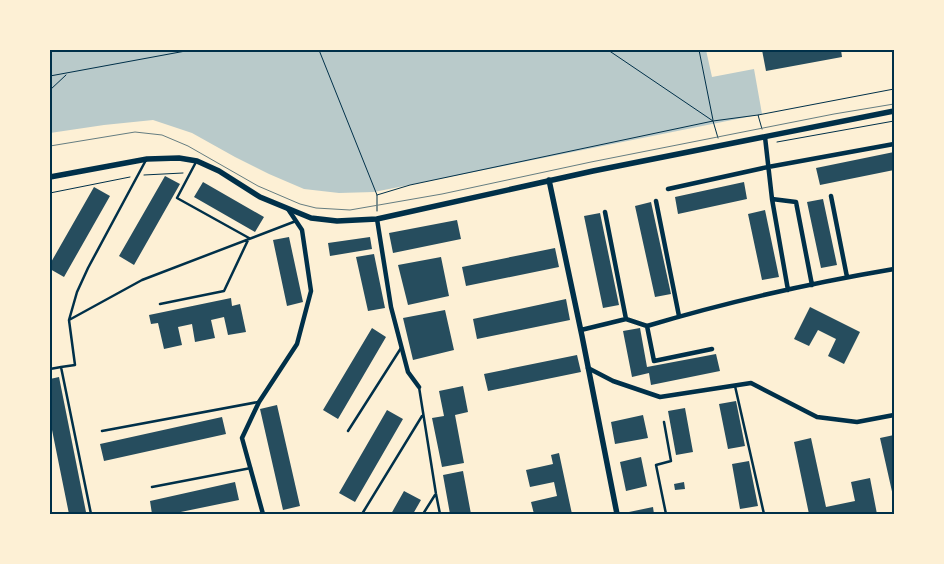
<svg xmlns="http://www.w3.org/2000/svg" width="944" height="564" font-family="'PT Sans',sans-serif">
  <rect width="100%" height="100%" fill="#fdf0d5"/>
  <path fill="#b9caca" d="M50,50h656l6,27 42,-8 8,45 -388,78 -35,1 -35,-4 -35,-15 -34,-17 -43,-24 -39,-13 -49,5 -54,8z"/>
  <path fill="#264d5e" d="M762,50h79l1,7 -76,14z
    M894,152v18l-74,15 -4,-17z
    M165,176l15,8 -46,81 -15,-9z
    M203,182l61,35 -9,15 -61,-35z
    M744,182l3,17 -69,15 -3,-17z
    M94,187l16,9 -46,81 -14,-8v-5z
    M823,199l14,66 -16,3 -14,-66z
    M651,202l20,92 -16,3 -20,-91z
    M765,210l14,67 -17,3 -14,-66z
    M600,213l19,92 -16,3 -19,-92z
    M457,220l4,19 -68,14 -4,-20z
    M289,237l14,65 -16,4 -14,-66z
    M370,237l2,12 -42,7 -2,-13z
    M555,248l4,19 -93,19 -4,-19z
    M374,254l11,54 -17,3 -12,-54z
    M441,257l8,39 -41,9 -10,-40z
    M231,298l1,8 8,-2 6,28 -18,3 -4,-18 -13,3 4,18 -20,4 -3,-18 -14,3 4,18 -18,4 -6,-26 -7,1 -2,-9z
    M566,299l4,21 -93,19 -4,-20z
    M810,307l50,25 -16,32 -16,-8 8,-17 -18,-9 -9,16 -15,-7z
    M445,310l9,40 -41,10 -10,-42z
    M372,328l14,9 -48,82 -15,-9z
    M640,328l7,39 69,-13 4,17 -69,14 -2,-12 -17,4 -9,-46z
    M577,355l4,17 -93,19 -4,-17z
    M59,377l27,135 -11,2h-6l-19,-94v-41z
    M463,386l5,26 -13,3 9,48 -22,4 -10,-49 12,-2 -5,-25z
    M736,401l9,45 -17,3 -9,-45z
    M277,405l23,101 -17,4 -23,-101z
    M685,408l8,44 -17,3 -8,-44z
    M387,410l16,9 -48,83 -16,-9z
    M643,415l5,23 -33,6 -4,-22z
    M222,417l4,17 -122,27 -4,-17z
    M894,435v61h-1l-13,-58z
    M811,438l15,69 29,-6 -4,-19 19,-4 7,36h-68l-15,-72z
    M559,453l13,61h-38l-3,-12 26,-6 -3,-14 -24,5 -4,-17 27,-6 -2,-9z
    M641,457l6,29 -21,5 -6,-29z
    M749,461l9,45 -18,3 -8,-45z
    M463,471l8,43h-21l-7,-39z
    M235,482l4,18 -68,14h-19l-2,-13z
    M684,482l1,7 -10,1 -1,-6z
    M404,491l17,9 -8,14h-22z
    M653,507l1,7h-24l-1,-2z"/>
  <g fill="none" stroke-linecap="round" stroke-linejoin="round">
    <path stroke="#003049" stroke-width="1" d="M319,50l58,145v16
      M608,50l105,71 5,17
      M699,50l14,70
      M50,76l141,-26
      M50,90l16,-15
      M762,129l-4,-14 136,-26
      M777,142l117,-21
      M144,175l39,-2
      M50,193l80,-16
      M377,195l33,-10 303,-64 45,-6"/>
    <path stroke="#003049" stroke-width="2.5" d="M160,304l64,-13 25,-53 -72,-40 19,-36
      M69,320l8,-28 11,-24 58,-108
      M61,367l14,-2 -6,-45 73,-40 154,-59
      M50,369l11,-2 30,147
      M735,386l29,128
      M419,387l17,107 4,20
      M664,422l7,39 -15,4 10,49
      M102,431l156,-29
      M348,431l53,-83
      M152,487l99,-19
      M362,514l60,-98
      M423,514l12,-19"/>
    <path stroke="#003049" stroke-width="4.5" d="M765,137l7,62 16,91
      M668,189l100,-22 126,-23
      M831,196l16,81
      M772,199l24,3 16,83
      M656,201l23,115
      M605,212l21,107
      M377,219l14,88 17,65 11,15
      M647,326c80,-24 164,-43 247,-57
      M581,330l45,-11 21,7 7,35 58,-12
      M588,368l25,13 47,16 91,-14 66,34 40,5 37,-7
      M263,514l-21,-76 17,-36 38,-58 14,-53 -9,-61 -14,-21"/>
    <path stroke="#003049" stroke-width="5.5" d="M50,177l97,-18 32,-1 18,3 22,10 41,26 51,21 26,3 40,-2 216,-48 301,-60
      M549,180l33,156 35,178"/>
    <path stroke="#657d81" stroke-width="1" d="M50,146l85,-14 27,3 26,11 70,40 42,18 16,4 34,2 92,-16 149,-32 243,-48 60,-10"/>
  </g>
  <rect width="944" height="564" fill="none" stroke="#fdf0d5" stroke-width="102"/>
  <rect x="51" y="51" width="842" height="462" fill="none" stroke="#003049" stroke-width="2"/>
</svg>
